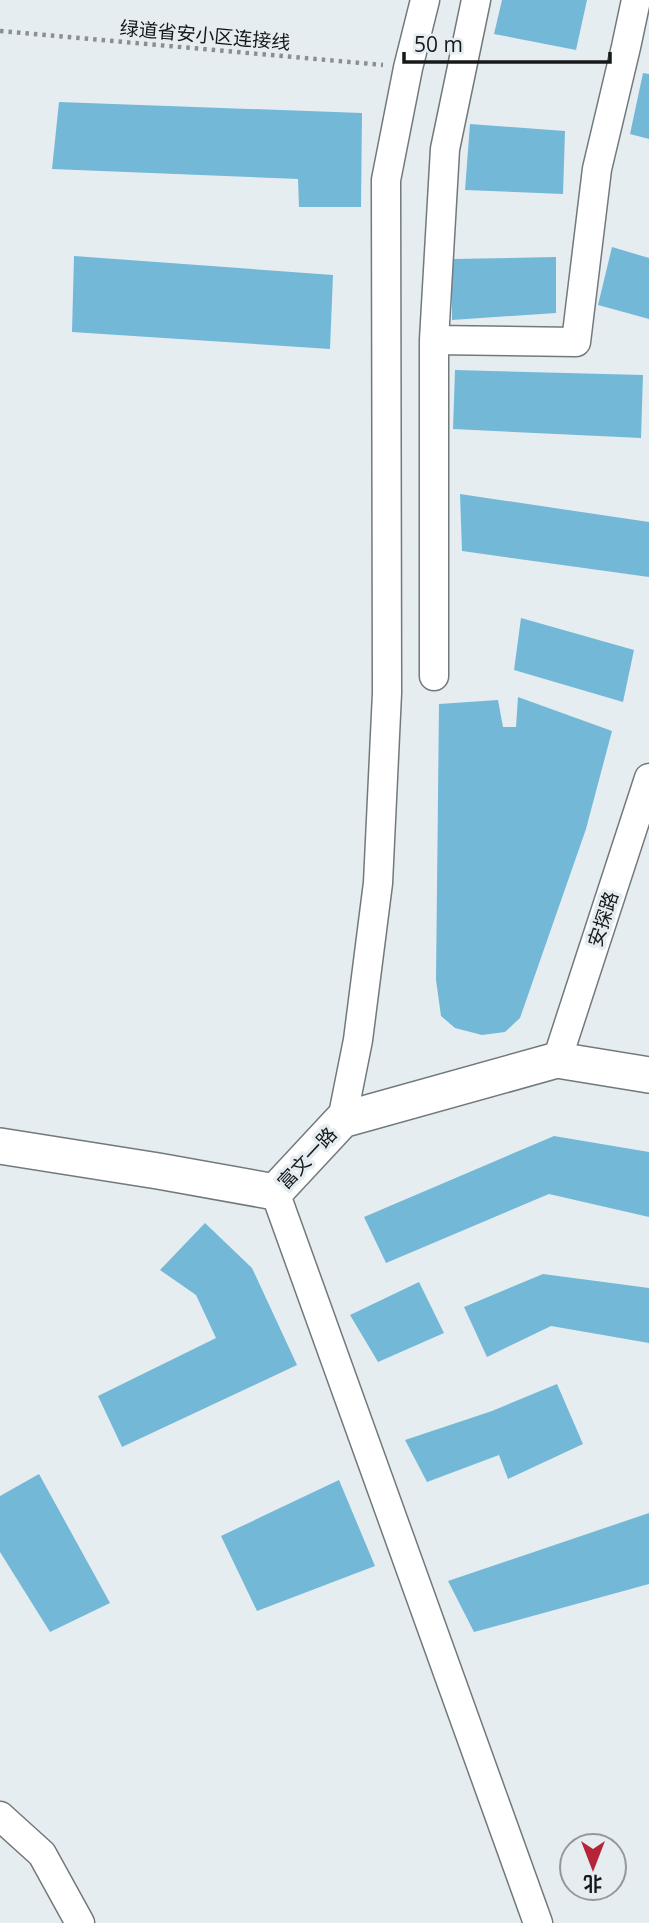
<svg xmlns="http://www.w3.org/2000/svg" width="649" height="1923" font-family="'Open Sans','Noto Sans SC',sans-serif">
  <rect width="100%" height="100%" fill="#e6edf1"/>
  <path fill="#74b8d8" d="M502,0h85l-11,50 -82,-16z
    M643,73l6,1v65l-19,-5z
    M59,102l303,11 -1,94h-62l-1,-28 -246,-10z
    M470,124l95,7 -2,63 -98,-4z
    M612,247l37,11v61l-51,-14z
    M74,256l259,19 -3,74 -258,-17z
    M556,257v56l-104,7v-61z
    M455,370l188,5 -2,63 -188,-9z
    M460,494l189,28v55l-187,-26z
    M521,618l113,32 -11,52 -109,-32z
    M518,697l94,34 -26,98 -66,189 -15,14 -23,3 -27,-7 -14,-12 -5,-36 3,-276 59,-4 5,27h13z
    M554,1136l95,16v65l-100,-23 -163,69 -22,-46z
    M205,1223l47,45 45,97 -175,82 -24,-51 118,-58 -20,-43 -36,-25z
    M543,1274l106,14v55l-98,-17 -64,31 -23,-50z
    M419,1282l25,51 -66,29 -28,-47z
    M557,1384l26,60 -75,35 -9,-24 -72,27 -22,-42 87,-29z
    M39,1474l71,129 -60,29 -50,-80v-56z
    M339,1480l36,86 -118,45 -36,-75z
    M649,1513v71l-175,48 -26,-51z"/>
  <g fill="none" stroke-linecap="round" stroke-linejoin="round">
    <defs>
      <path id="minor" d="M434,340l142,2 21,-173 29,-122 10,-47
        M434,676v-336l11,-191 31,-149
        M557,1060l92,-282
        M342,1120l16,-80 20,-157 9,-190 -1,-513 22,-112 17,-68
        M275,1192l263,731
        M0,1816l42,38 38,69"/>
      <path id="tertiary" d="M0,1146l158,25 117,21 67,-72 215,-60 92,15"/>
    </defs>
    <use href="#minor" stroke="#72797c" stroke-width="31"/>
    <use href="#tertiary" stroke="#72797c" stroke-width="38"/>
    <path stroke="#8a8f92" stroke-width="4.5" stroke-dasharray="3.5 5" stroke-linecap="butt" d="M0,31l383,34"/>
    <use href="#minor" stroke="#fff" stroke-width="28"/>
    <use href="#tertiary" stroke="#fff" stroke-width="35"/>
  </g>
  <g text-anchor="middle" stroke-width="7" stroke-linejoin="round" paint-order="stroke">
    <g font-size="19" fill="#16191a" stroke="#e6edf1">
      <text transform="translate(205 35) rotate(5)" y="7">绿道省安小区连接线</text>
      <text transform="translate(603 919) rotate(-72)" y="7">安探路</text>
      <text transform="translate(307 1158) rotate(-47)" y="7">富文一路</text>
    </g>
  </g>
  <g transform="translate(593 1867) rotate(180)"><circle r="33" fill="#e6edf1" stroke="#93989b" stroke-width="2"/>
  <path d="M0-5L12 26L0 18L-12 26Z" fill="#b62437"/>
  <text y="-10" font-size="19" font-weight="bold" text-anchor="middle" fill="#16191a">北</text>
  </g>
  <path d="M404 52v10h206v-10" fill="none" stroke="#16191a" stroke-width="3.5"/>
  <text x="414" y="52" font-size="21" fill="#16191a" stroke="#e6edf1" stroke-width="5" paint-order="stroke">50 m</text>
</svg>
